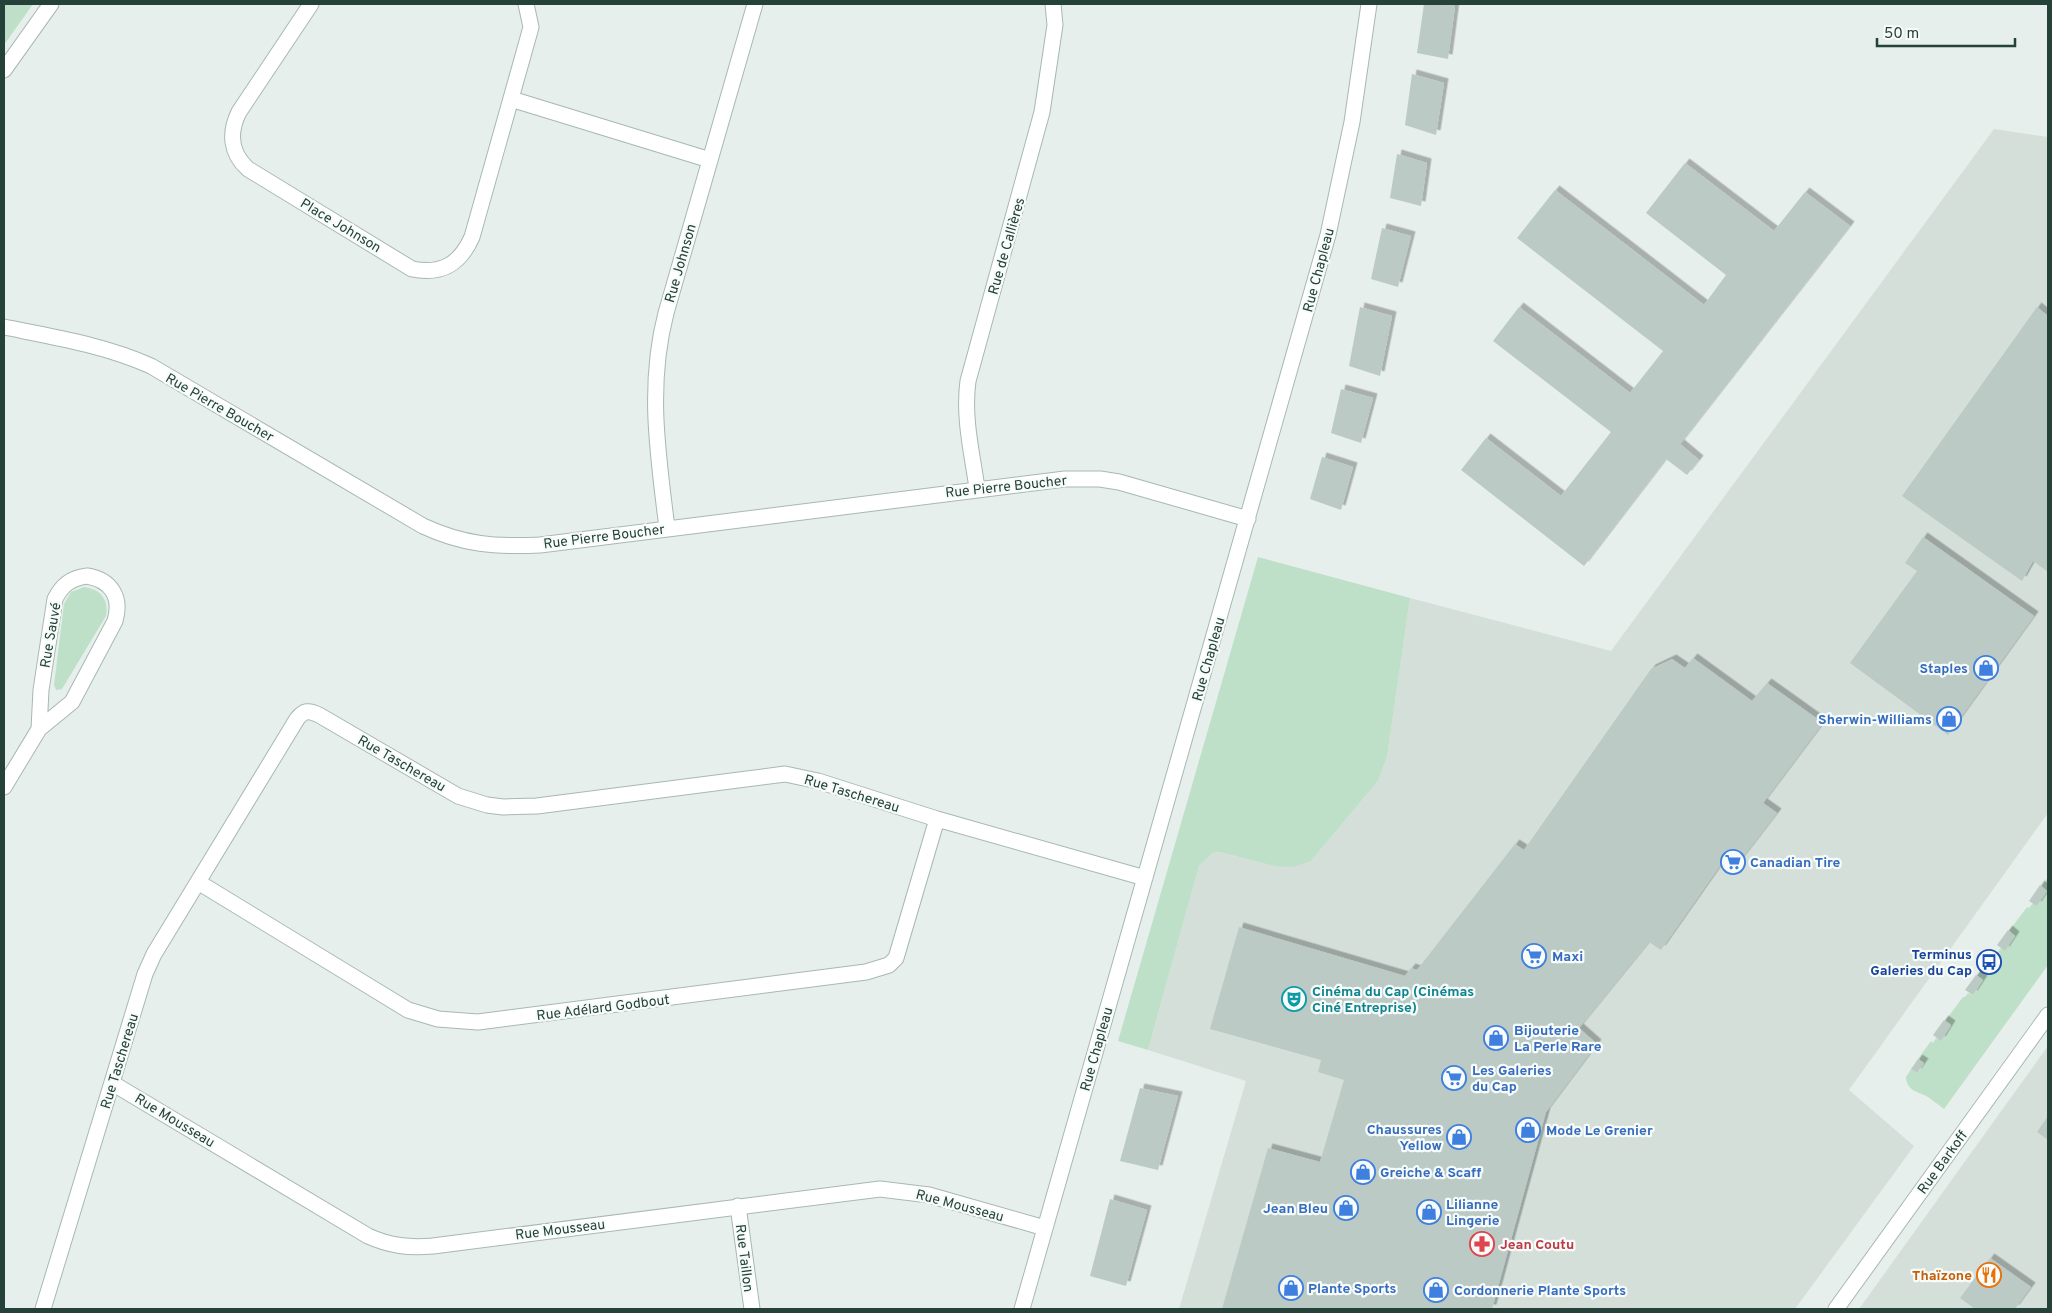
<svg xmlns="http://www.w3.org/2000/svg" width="2052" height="1313" font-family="Overpass,sans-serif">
  <defs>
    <filter id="shadow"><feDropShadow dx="4.5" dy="-4.5" stdDeviation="0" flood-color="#0004"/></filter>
  </defs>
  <rect width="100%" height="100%" fill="#e6efeb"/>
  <path fill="#d4dfda" d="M1994,129l54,8v676l-199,277 65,56 -119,163h-616l67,-228 -98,-31 51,-184 14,-13 6,-1 55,14 37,-5 67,-80 9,-24 23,-159 201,53z
    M2048,1046v263h-189l112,-156z"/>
  <path fill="#bfe0c8" d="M4,4h29l-29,41z
    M1258,557l152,41 -23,159 -9,24 -67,80 -18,6 -19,-1 -55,-14 -6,1 -14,13 -51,184 -30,-9z
    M84,587c17,2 25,13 22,29l-44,73 -6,1 -2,-5 10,-81 7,-12z
    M2048,877v88l-104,144c-5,-4 -11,-8 -16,-12 -10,-6 -21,-5 -22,-20l5,-8 6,4 7,-9 -6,-5 13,-18 2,2 3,-5 5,2 10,-14 -6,-5 18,-24h2l3,-4 5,2 10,-15 -6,-4 9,-11 4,3 6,-7 -5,-3 4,-6 2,1 4,-5 4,2 10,-14 -6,-5 18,-24 2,1 4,-5 4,3 10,-15 -6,-4z"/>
  <path fill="#bbcac4" filter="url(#shadow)" d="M1424,4l31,2 -7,53 -31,-6z
    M1412,74l32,9 -8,52 -31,-10z
    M1397,154l30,9 -6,43 -31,-8z
    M1685,163l89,68 31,-39 45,34 -170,218 19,16 -12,15 -21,-16 -82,107 -123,-96 25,-32 75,58 50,-64 -118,-91 26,-34 111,86 33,-42 -146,-113 38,-48 149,115 22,-30 -80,-62z
    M1382,228l29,8 -13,51 -27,-8z
    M1360,307l32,9 -12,60 -31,-10z
    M2037,307l11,9v256l-15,-11 -11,20 -120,-85z
    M1341,389l32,9 -12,45 -30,-10z
    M1322,457l31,10 -12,43 -31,-11z
    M1923,537l111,79 -86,119 -98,-72 67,-92 -12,-8z
    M1693,658l59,43 15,-18 56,40 -60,80 14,10 -44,57 -11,-7 -61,87 -12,-8 -70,86 18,16 -51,68 -54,197h-270l46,-161 52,14 24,-82 -26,-8 3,-12 -111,-31 29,-102 166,49 6,-8 6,2 98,-126 9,6 127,-181 21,-10 13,9z
    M2040,885l7,6 -10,15 -8,-5z
    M2008,930l7,6 -10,15 -8,-6z
    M1976,975l7,5 -10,15 -8,-5z
    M1944,1020l7,5 -10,16 -8,-6z
    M1918,1059l6,4 -7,10 -6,-4z
    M1140,1088l38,8 -20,74 -38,-9z
    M2048,1116v24l-11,-8z
    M1110,1199l37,11 -21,76 -36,-10z
    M1990,1258l41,29 -16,22h-40l-15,-11z"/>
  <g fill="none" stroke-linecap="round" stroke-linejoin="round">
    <defs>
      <path id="minor" d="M311,4l-72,108c-10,20 -9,41 9,57l164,100c30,6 48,-5 60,-32l56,-199 3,-11 -5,-23
        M4,70l47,-66
        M511,99l199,61
        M4,327c50,10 100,18 147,39l272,160c41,19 72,21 117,19l525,-66h35l19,3 129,37
        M977,488c-5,-35 -14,-71 -9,-107l74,-269 13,-87 -2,-21
        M667,528c-9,-73 -20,-142 -1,-215l89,-309
        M87,576c24,4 35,21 28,45l-43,81 -33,27 2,-39 14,-91c7,-14 16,-21 32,-23z
        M4,787l35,-58
        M198,882l210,128 30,9 40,3 388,-50 23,-7 7,-7 41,-139
        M112,1083l256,153c22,10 41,12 65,10l447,-57 49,6 116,33
        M738,1206l14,103
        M43,1309l102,-335 9,-20 143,-235c7,-9 12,-9 22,-4l139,81 29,9 16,2 34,-1 248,-32 33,7 119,38 208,59
        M1022,1309l306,-1074 24,-113 17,-118"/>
      <path id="tertiary" d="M1836,1309l212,-294"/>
    </defs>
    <use href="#minor" stroke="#a8b8b2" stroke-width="17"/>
    <use href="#tertiary" stroke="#a8b8b2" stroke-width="17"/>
    <use href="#minor" stroke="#fff" stroke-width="15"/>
    <use href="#tertiary" stroke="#fff" stroke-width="15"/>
  </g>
  <defs>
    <symbol id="shop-ring" viewBox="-11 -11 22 22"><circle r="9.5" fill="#f7fbf9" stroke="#3f7fe0" stroke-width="1.5"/><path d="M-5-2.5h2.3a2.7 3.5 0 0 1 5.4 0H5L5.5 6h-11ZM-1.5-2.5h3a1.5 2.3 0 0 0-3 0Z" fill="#3f7fe0"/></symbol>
    <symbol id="supermarket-ring" viewBox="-11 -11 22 22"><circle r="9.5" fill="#f7fbf9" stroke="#3f7fe0" stroke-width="1.5"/><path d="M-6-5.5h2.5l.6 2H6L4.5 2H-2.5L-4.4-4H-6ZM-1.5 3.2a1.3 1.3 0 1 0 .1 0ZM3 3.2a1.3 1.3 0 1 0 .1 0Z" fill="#3f7fe0"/></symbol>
    <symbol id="bus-ring" viewBox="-11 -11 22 22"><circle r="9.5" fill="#f7fbf9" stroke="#1a4fb4" stroke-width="1.5"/><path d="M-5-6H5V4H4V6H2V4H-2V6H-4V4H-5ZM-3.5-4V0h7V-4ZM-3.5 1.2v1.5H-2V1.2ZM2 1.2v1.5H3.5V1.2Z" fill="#1a4fb4"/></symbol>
    <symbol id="theatre-ring" viewBox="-11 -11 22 22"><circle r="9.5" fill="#f7fbf9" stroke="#0f9aa8" stroke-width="1.5"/><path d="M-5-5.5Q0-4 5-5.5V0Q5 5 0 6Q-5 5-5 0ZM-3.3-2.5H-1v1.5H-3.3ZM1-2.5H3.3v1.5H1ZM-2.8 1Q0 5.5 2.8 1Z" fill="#0f9aa8"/></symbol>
    <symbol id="pharmacy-ring" viewBox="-11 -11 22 22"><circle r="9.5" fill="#f7fbf9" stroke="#e0444e" stroke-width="1.5"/><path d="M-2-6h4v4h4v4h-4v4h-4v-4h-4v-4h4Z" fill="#e0444e"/></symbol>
    <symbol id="restaurant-ring" viewBox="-11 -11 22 22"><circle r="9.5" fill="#f7fbf9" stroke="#e8710a" stroke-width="1.5"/><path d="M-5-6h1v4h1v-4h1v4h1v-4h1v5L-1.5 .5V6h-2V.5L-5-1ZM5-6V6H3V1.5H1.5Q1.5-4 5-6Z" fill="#e8710a"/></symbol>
  </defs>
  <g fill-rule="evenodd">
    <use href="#shop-ring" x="1972" y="654" width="28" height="28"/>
    <use href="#shop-ring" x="1935" y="705" width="28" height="28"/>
    <use href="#supermarket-ring" x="1719" y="848" width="28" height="28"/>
    <use href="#supermarket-ring" x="1520" y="942" width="28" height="28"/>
    <use href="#bus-ring" x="1975" y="948" width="28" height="28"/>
    <use href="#theatre-ring" x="1280" y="985" width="28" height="28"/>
    <use href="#shop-ring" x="1482" y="1024" width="28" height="28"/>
    <use href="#supermarket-ring" x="1440" y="1064" width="28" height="28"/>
    <use href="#shop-ring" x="1514" y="1116" width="28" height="28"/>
    <use href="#shop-ring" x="1445" y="1123" width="28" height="28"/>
    <use href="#shop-ring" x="1349" y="1158" width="28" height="28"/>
    <use href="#shop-ring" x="1332" y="1194" width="28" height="28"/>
    <use href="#shop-ring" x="1415" y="1198" width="28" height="28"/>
    <use href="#pharmacy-ring" x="1468" y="1230" width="28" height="28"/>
    <use href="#restaurant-ring" x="1975" y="1261" width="28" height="28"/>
    <use href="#shop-ring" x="1277" y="1274" width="28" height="28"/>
    <use href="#shop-ring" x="1422" y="1276" width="28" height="28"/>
  </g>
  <g text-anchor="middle" stroke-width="4.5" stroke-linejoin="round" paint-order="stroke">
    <g font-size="14" fill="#24423a" stroke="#f7fbf9">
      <text transform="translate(341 225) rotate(31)" y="5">Place Johnson</text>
      <text transform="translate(1006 246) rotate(-74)" y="5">Rue de Callières</text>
      <text transform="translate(680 263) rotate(-74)" y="5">Rue Johnson</text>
      <text transform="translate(1318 270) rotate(-75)" y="5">Rue Chapleau</text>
      <text transform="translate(220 407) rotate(30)" y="5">Rue Pierre Boucher</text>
      <text transform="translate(1006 486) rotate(-6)" y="5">Rue Pierre Boucher</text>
      <text transform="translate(604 536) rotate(-7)" y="5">Rue Pierre Boucher</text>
      <text transform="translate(50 635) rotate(-80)" y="5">Rue Sauvé</text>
      <text transform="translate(1208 659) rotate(-74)" y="5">Rue Chapleau</text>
      <text transform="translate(402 763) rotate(30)" y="5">Rue Taschereau</text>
      <text transform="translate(852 793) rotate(17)" y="5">Rue Taschereau</text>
      <text transform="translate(603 1007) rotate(-7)" y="5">Rue Adélard Godbout</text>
      <text transform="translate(1096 1049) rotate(-74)" y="5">Rue Chapleau</text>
      <text transform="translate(119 1061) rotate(-73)" y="5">Rue Taschereau</text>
      <text transform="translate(175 1120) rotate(31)" y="5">Rue Mousseau</text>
      <text transform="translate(1942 1162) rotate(-54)" y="5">Rue Barkoff</text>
      <text transform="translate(960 1205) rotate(15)" y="5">Rue Mousseau</text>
      <text transform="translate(560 1229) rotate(-7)" y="5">Rue Mousseau</text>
      <text transform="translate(745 1258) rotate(83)" y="5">Rue Taillon</text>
    </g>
    <g font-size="14" font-weight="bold" fill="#366cbe" stroke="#f7fbf9" text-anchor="start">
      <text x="1968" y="673" text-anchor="end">Staples</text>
      <text x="1932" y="724" text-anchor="end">Sherwin-Williams</text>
      <text x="1750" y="867">Canadian Tire</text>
      <text x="1552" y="961">Maxi</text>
      <text x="1514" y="1035">Bijouterie<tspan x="1514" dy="16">La Perle Rare</tspan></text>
      <text x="1472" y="1075">Les Galeries<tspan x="1472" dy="16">du Cap</tspan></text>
      <text x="1442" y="1134" text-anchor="end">Chaussures<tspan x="1442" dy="16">Yellow</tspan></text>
      <text x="1546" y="1135">Mode Le Grenier</text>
      <text x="1380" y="1177">Greiche &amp; Scaff</text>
      <text x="1446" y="1209">Lilianne<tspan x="1446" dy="16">Lingerie</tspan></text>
      <text x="1328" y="1213" text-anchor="end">Jean Bleu</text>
      <text x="1308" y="1293">Plante Sports</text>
      <text x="1454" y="1295">Cordonnerie Plante Sports</text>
    </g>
    <g font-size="14" font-weight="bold" fill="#164399" stroke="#f7fbf9" text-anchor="end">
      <text x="1972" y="959">Terminus<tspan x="1972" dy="16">Galeries du Cap</tspan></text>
    </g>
    <g font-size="14" font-weight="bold" fill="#0d838f" stroke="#f7fbf9" text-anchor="start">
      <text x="1312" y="996">Cinéma du Cap (Cinémas<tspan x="1312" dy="16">Ciné Entreprise)</tspan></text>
    </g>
    <g font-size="14" font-weight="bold" fill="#be3a42" stroke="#f7fbf9" text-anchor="start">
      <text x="1500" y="1249">Jean Coutu</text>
    </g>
    <g font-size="14" font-weight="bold" fill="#c56008" stroke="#f7fbf9" text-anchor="end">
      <text x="1972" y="1280">Thaïzone</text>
    </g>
  </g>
  <rect width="2052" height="1313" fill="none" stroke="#24423a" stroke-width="10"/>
  <path d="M1877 38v8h138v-8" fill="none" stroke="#24423a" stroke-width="2.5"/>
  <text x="1884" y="38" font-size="15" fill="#24423a" stroke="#f7fbf9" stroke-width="4" paint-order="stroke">50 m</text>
</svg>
